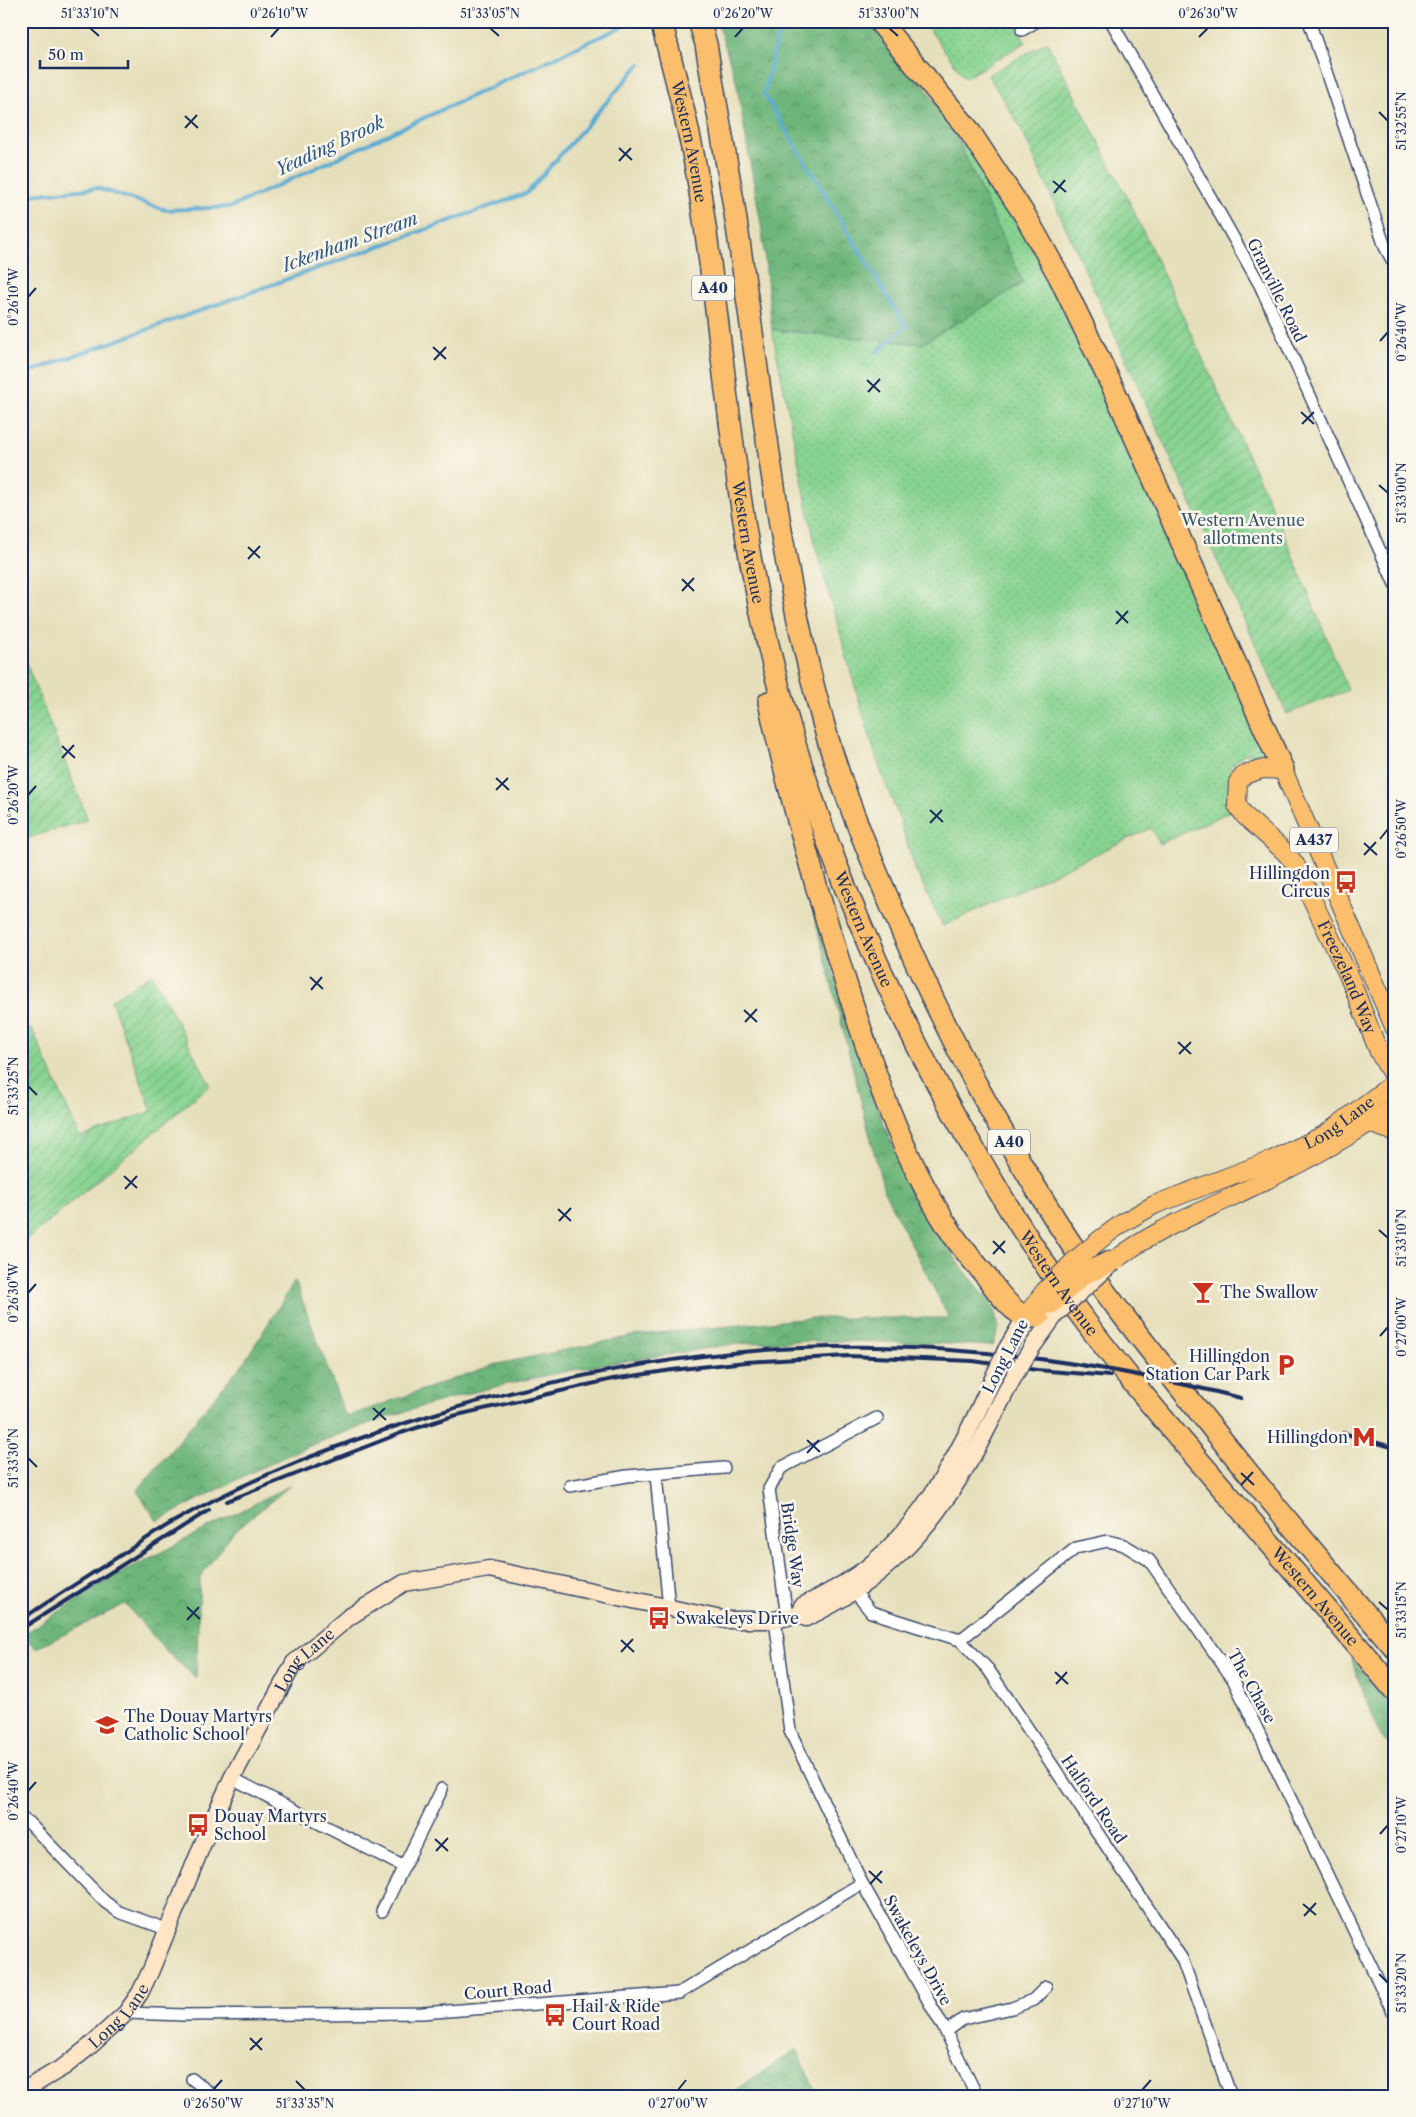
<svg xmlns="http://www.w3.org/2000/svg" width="1416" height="2117" font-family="'Libre Caslon Text',serif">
  <defs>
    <pattern id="grass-dots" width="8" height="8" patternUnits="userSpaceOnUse" patternTransform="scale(1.25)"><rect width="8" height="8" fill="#87d390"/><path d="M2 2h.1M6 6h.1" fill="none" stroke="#74b57f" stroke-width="1.8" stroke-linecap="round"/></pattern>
    <pattern id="forest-crowns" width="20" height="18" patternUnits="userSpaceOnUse" patternTransform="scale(1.25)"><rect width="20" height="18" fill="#6db57a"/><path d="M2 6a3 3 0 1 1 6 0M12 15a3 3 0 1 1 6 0" fill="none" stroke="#599467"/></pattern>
    <pattern id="garden-furrows" width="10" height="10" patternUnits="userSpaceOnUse" patternTransform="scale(1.25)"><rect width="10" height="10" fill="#87d390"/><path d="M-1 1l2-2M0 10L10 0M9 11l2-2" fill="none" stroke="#74b57f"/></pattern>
  </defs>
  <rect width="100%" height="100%" fill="#fbf7ec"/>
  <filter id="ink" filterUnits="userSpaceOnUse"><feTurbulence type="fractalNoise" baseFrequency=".02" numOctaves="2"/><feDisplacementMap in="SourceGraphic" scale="10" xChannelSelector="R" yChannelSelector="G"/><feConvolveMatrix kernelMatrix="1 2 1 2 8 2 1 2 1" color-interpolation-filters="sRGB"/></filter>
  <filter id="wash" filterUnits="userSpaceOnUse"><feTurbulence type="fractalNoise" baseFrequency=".0096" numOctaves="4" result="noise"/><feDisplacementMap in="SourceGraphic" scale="20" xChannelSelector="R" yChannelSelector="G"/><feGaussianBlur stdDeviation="1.12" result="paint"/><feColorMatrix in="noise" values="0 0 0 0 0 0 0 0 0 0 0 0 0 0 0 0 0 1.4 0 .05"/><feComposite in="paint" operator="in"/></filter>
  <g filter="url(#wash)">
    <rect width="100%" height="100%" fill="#e6dfbb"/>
    <path fill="url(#grass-dots)" stroke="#518177" d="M923,21h90l13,21 -61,36z
      M956,136l44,54 51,91 218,472 -25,1 -12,11 -4,11 3,35 -71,33 -9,-16 -208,98 -27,-55 -17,-53 -18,-46 -21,-68 -45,-160 -43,-214 150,14 101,-61z"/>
    <path fill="url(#forest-crowns)" stroke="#44726c" d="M717,21h154l45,51 40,64 67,147 -101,61 -150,-14 -10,-100 -26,-149z
      M806,884l62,202 38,91 52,85 35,44 6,22 -6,18c-81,-4 -162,-7 -244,-3 -30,2 -60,9 -90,13 -120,17 -241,45 -354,92 -49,20 -100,49 -148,73l-20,-30 107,-129 51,-81 51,136 147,-52 144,-30 175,-17h137l-65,-127z
      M291,1485l-58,47 -33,45 -4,101 -27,-24 -44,-50 -88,44 -16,-12 88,-57z
      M1350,1657l45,53v39l-13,-10z
      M797,2049l20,47h-91z"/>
    <path fill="url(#garden-furrows)" stroke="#518177" d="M1047,42l83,161 148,317 70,170 -61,24 -267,-587 -32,-52z
      M23,655l65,165 -67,20v-184z
      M152,974l58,111 -189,160v-213l11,-3 48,108 72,-26 -41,-111z"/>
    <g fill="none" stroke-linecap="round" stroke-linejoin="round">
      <path stroke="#55aad1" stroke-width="4" d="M772,21l7,10 -15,63 142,233 -30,25
        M21,196l76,-8 69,22 65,-3 403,-186
        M21,375l506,-182 113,-129"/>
    </g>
  </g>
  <g filter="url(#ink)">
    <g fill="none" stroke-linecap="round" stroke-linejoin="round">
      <defs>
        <path id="street" d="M1111,21l149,264 135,299
          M1309,21l76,226 10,18
          M1022,30l15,-9
          M656,1475l13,133
          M570,1486l57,-10 97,-8
          M855,1592l16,20 89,28 28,29 194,290 49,137
          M787,1617l-18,-128 12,-21 96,-50
          M775,1620l15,111 72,152 84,149 31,64
          M960,1640l116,-92 32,-7 16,4 25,15 84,119 162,337
          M232,1778l172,89
          M21,1818l8,5 76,79 14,10 50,18
          M382,1911l60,-122
          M126,2013l59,2 237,-2 257,-20 183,-110
          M946,2032l17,-13 49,-11 21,-8 13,-13
          M192,2079l22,17"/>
        <g id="secondary">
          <path d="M1033,1346l23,-32"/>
          <path d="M1006,1350l20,-34"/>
          <path d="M799,1614l3,-8c21,-10 43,-22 62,-36 64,-50 99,-126 132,-198"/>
          <path id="s1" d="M21,2092l44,-26 25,-20 36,-33 14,-20 11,-23 57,-139 24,-53 62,-115 55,-46 55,-34 85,-14 237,51h49l24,-6 7,4c77,-36 123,-86 165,-159 17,-29 30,-60 46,-88"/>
        </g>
        <g id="primary">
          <path id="s2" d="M1395,1029l-112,-259 -20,-1 -19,6 -6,7 -1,23 8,11 40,36 10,12 56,117 28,71 16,28"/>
          <path d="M1369,1123l26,9"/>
          <path id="s3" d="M1102,1238l22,-16 30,-17 118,-45 54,-26 69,-52"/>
          <path d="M1115,1260c34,-26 72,-42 110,-60 59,-28 118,-57 170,-95"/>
          <path d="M1026,1316l18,-24"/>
        </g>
        <g id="highway">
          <path id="s4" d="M661,21c14,54 29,110 38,165 24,151 33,305 68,454 44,189 123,370 222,535 27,46 56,91 87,134 67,91 143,174 216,260 35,40 69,81 103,122"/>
          <path d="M699,21l7,23c11,68 25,136 34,204 23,154 38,309 79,459 17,67 43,131 70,194 46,110 102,217 166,318 36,58 80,112 123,166 70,89 143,177 217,263"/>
          <path d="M879,21l89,108 58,88 33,59 55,114 169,380"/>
          <path d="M769,702c20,91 45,180 73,269 29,92 57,183 111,264 10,14 22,28 33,41 9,12 29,43 47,41 7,-1 13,-9 18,-14"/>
        </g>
      </defs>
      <use href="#street" stroke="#39496c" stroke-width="14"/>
      <use href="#secondary" stroke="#39496c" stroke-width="19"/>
      <use href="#primary" stroke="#39496c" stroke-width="20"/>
      <use href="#highway" stroke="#39496c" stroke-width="24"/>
      <use href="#street" stroke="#fff" stroke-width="11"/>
      <use href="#secondary" stroke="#fde5c5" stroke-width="16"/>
      <use href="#primary" stroke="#fabe6d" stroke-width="18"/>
      <use href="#highway" stroke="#fabe6d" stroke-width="21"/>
      <path stroke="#1b2f5e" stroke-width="4" d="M1343,1433l52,15
        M227,1501l174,-68 52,-17 160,-37 59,-9 74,-8 102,-6 125,5 64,9 73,6
        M21,1620c30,-21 61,-40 92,-60 20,-12 39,-26 60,-38 80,-46 167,-79 255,-106 120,-37 247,-63 373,-68 147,-7 297,14 440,50
        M21,1629l188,-119"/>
      <defs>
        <path id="secondary-bridge" d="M1056,1314l52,-47
          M1017,1371l16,-25
          M996,1372l10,-22"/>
        <path id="primary-bridge" d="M1044,1292l30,-31 28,-23"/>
        <path id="highway-bridge" d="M1051,1303l32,-29 32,-14"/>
      </defs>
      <use href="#secondary-bridge" stroke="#39496c" stroke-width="19" stroke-linecap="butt"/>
      <use href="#primary-bridge" stroke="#39496c" stroke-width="20" stroke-linecap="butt"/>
      <use href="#highway-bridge" stroke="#39496c" stroke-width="24" stroke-linecap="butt"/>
      <use href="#secondary-bridge" stroke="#fde5c5" stroke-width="16"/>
      <use href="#primary-bridge" stroke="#fabe6d" stroke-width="18"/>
      <use href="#highway-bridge" stroke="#fabe6d" stroke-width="21"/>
    </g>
  </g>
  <path fill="none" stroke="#1b2f5e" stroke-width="2" d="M90,28l9,8M490,28l9,8M889,28l9,8M271,37l8,-9M735,37l8,-9M1199,37l9,-9M1379,112l9,9M185,116l13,12M185,128l12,-13M619,148l13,12M619,161l12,-13M1053,181l13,11M1054,193l11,-13M28,297l8,-9M1380,341l8,-9M433,347l13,12M434,360l12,-13M867,380l13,12M868,392l12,-13M1301,412l13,12M1302,424l12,-12M1379,485l9,8M248,547l12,11M248,559l12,-13M682,579l12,12M682,591l12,-13M1116,611l12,12M1116,624l12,-13M62,746l13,12M62,758l12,-13M496,778l13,12M496,790l12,-12M28,795l8,-9M930,810l13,12M930,823l12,-13M1380,839l8,-10M1364,843l13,12M1364,855l12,-13M310,977l13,12M311,990l11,-13M744,1010l13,12M745,1022l12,-13M1178,1042l13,12M1179,1054l12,-12M28,1086l9,9M124,1176l13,12M125,1189l12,-13M558,1209l13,12M559,1221l12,-13M1379,1230l9,8M993,1241l12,12M993,1254l12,-13M28,1293l8,-9M1380,1336l8,-9M373,1408l13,12M373,1420l12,-12M807,1440l13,12M807,1453l12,-13M28,1458l9,9M1241,1473l13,12M1241,1485l12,-13M1379,1602l9,8M187,1607l13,12M187,1620l12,-13M621,1640l13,12M621,1652l12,-13M1055,1672l13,12M1056,1684l11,-12M28,1791l8,-9M1380,1834l8,-9M435,1839l13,12M436,1851l12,-13M869,1871l13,12M870,1884l12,-13M1303,1904l13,11M1304,1916l12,-13M1379,1974l9,9M250,2038l12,12M250,2050l12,-12M296,2081l9,9M213,2090l9,-10M678,2090l8,-10M1142,2090l9,-10"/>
  <defs>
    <symbol id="bus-bare" viewBox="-9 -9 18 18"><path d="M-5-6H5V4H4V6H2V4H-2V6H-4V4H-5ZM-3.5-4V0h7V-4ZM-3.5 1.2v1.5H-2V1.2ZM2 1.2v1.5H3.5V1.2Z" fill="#c8321e" stroke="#fbf7ec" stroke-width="2.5" paint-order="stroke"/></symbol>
    <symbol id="bar-bare" viewBox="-9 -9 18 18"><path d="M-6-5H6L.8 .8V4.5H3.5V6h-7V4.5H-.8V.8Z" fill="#c8321e" stroke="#fbf7ec" stroke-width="2.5" paint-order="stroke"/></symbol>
    <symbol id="parking-bare" viewBox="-9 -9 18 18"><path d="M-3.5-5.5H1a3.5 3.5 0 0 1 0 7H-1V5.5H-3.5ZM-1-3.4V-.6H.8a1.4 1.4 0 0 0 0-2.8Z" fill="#c8321e" stroke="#fbf7ec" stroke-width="2.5" paint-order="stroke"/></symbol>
    <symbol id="metro-bare" viewBox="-9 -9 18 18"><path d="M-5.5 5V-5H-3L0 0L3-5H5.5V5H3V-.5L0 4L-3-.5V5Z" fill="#c8321e" stroke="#fbf7ec" stroke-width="2.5" paint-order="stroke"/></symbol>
    <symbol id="school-bare" viewBox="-9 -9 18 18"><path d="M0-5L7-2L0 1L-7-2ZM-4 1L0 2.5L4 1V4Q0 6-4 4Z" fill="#c8321e" stroke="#fbf7ec" stroke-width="2.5" paint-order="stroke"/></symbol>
  </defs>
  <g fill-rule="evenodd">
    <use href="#bus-bare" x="1330" y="866" width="32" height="32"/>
    <use href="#bar-bare" x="1187" y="1276" width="32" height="32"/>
    <use href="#parking-bare" x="1270" y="1349" width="32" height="32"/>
    <use href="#metro-bare" x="1348" y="1421" width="32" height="32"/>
    <use href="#bus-bare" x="643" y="1602" width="32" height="32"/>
    <use href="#school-bare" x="91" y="1709" width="32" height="32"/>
    <use href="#bus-bare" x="182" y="1809" width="32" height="32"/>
    <use href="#bus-bare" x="539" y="1999" width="32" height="32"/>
  </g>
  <g text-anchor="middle" stroke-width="5" stroke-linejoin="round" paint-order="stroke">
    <g fill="#fbf7ec" stroke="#5e6b89" stroke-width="1">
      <rect x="692" y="275.5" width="42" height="25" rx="4"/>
      <rect x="1290" y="827.5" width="48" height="25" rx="4"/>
      <rect x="988" y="1129.5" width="42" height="25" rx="4"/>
    </g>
    <g font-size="15" font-weight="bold" fill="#1b2f5e">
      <text x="713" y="293">A40</text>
      <text x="1314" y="845">A437</text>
      <text x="1009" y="1147">A40</text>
    </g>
    <g font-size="16" fill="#1b2f5e" stroke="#fbf7ec">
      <text dy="6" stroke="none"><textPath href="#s4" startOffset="124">Western Avenue</textPath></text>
      <text transform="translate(1277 290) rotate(64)" y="6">Granville Road</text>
      <text dy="6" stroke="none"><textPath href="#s4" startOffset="529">Western Avenue</textPath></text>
      <text dy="6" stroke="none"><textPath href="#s4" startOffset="934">Western Avenue</textPath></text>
      <text dy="6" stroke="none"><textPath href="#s2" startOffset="562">Freezeland Way</textPath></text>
      <text dy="6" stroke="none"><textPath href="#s3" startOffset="265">Long Lane</textPath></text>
      <text dy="6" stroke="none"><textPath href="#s4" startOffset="1339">Western Avenue</textPath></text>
      <text transform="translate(1005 1356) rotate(-63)" y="6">Long Lane</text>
      <text transform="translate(793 1545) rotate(82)" y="6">Bridge Way</text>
      <text dy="6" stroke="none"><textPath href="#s4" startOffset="1744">Western Avenue</textPath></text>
      <text dy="6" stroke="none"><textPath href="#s1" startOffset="530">Long Lane</textPath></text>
      <text transform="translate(1252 1686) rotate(61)" y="6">The Chase</text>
      <text transform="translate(1094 1799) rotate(56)" y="6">Halford Road</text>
      <text transform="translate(918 1950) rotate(61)" y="6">Swakeleys Drive</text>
      <text transform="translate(508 1990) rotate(-5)" y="6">Court Road</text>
      <text dy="6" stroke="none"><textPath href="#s1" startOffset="125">Long Lane</textPath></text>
    </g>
    <g font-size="16" fill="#36586a" stroke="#fbf7ec">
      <text x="1243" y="526">Western Avenue<tspan x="1243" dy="18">allotments</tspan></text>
    </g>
    <g font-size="16" fill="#1b2f5e" stroke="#fbf7ec" text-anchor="start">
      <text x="1330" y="879" text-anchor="end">Hillingdon<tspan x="1330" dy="18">Circus</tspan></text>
      <text x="1220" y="1298">The Swallow</text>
      <text x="1270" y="1362" text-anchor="end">Hillingdon<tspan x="1270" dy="18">Station Car Park</tspan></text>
      <text x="1348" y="1443" text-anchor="end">Hillingdon</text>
      <text x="676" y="1624">Swakeleys Drive</text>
      <text x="124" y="1722">The Douay Martyrs<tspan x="124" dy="18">Catholic School</tspan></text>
      <text x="214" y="1822">Douay Martyrs<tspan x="214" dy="18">School</tspan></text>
      <text x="572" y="2012">Hail &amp; Ride<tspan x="572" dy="18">Court Road</tspan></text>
    </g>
    <g font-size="18" font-style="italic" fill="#2f5a86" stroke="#fbf7ec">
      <text transform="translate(330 146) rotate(-25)" y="6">Yeading Brook</text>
      <text transform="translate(350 242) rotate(-20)" y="6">Ickenham Stream</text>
    </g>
  </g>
  <rect width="1416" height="2117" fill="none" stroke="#fbf7ec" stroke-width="55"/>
  <path d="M40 60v8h88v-8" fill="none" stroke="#1b2f5e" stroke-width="2.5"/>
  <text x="48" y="60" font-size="15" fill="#1b2f5e" stroke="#fbf7ec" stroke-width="4" paint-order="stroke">50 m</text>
  <rect x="28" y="28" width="1360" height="2062" fill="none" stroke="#1b2f5e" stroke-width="2"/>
  <g font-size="12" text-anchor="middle" fill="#1b2f5e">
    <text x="90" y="18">51°33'10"N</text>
    <text x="279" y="18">0°26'10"W</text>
    <text x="490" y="18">51°33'05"N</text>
    <text x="743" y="18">0°26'20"W</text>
    <text x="889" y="18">51°33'00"N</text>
    <text x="1208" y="18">0°26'30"W</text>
    <text transform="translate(1402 121) rotate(-90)" y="4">51°32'55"N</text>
    <text transform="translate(14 297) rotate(-90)" y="4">0°26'10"W</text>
    <text transform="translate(1402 332) rotate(-90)" y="4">0°26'40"W</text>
    <text transform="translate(1402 493) rotate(-90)" y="4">51°33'00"N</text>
    <text transform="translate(14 795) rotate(-90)" y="4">0°26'20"W</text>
    <text transform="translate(1402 829) rotate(-90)" y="4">0°26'50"W</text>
    <text transform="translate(14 1086) rotate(-90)" y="4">51°33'25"N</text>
    <text transform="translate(1402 1238) rotate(-90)" y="4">51°33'10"N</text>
    <text transform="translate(14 1293) rotate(-90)" y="4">0°26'30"W</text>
    <text transform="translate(1402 1327) rotate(-90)" y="4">0°27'00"W</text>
    <text transform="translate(14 1458) rotate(-90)" y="4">51°33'30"N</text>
    <text transform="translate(1402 1610) rotate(-90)" y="4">51°33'15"N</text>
    <text transform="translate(14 1791) rotate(-90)" y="4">0°26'40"W</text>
    <text transform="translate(1402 1825) rotate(-90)" y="4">0°27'10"W</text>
    <text transform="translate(1402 1983) rotate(-90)" y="4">51°33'20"N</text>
    <text x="213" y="2108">0°26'50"W</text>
    <text x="305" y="2108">51°33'35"N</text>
    <text x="678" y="2108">0°27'00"W</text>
    <text x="1142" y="2108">0°27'10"W</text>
  </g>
</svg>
